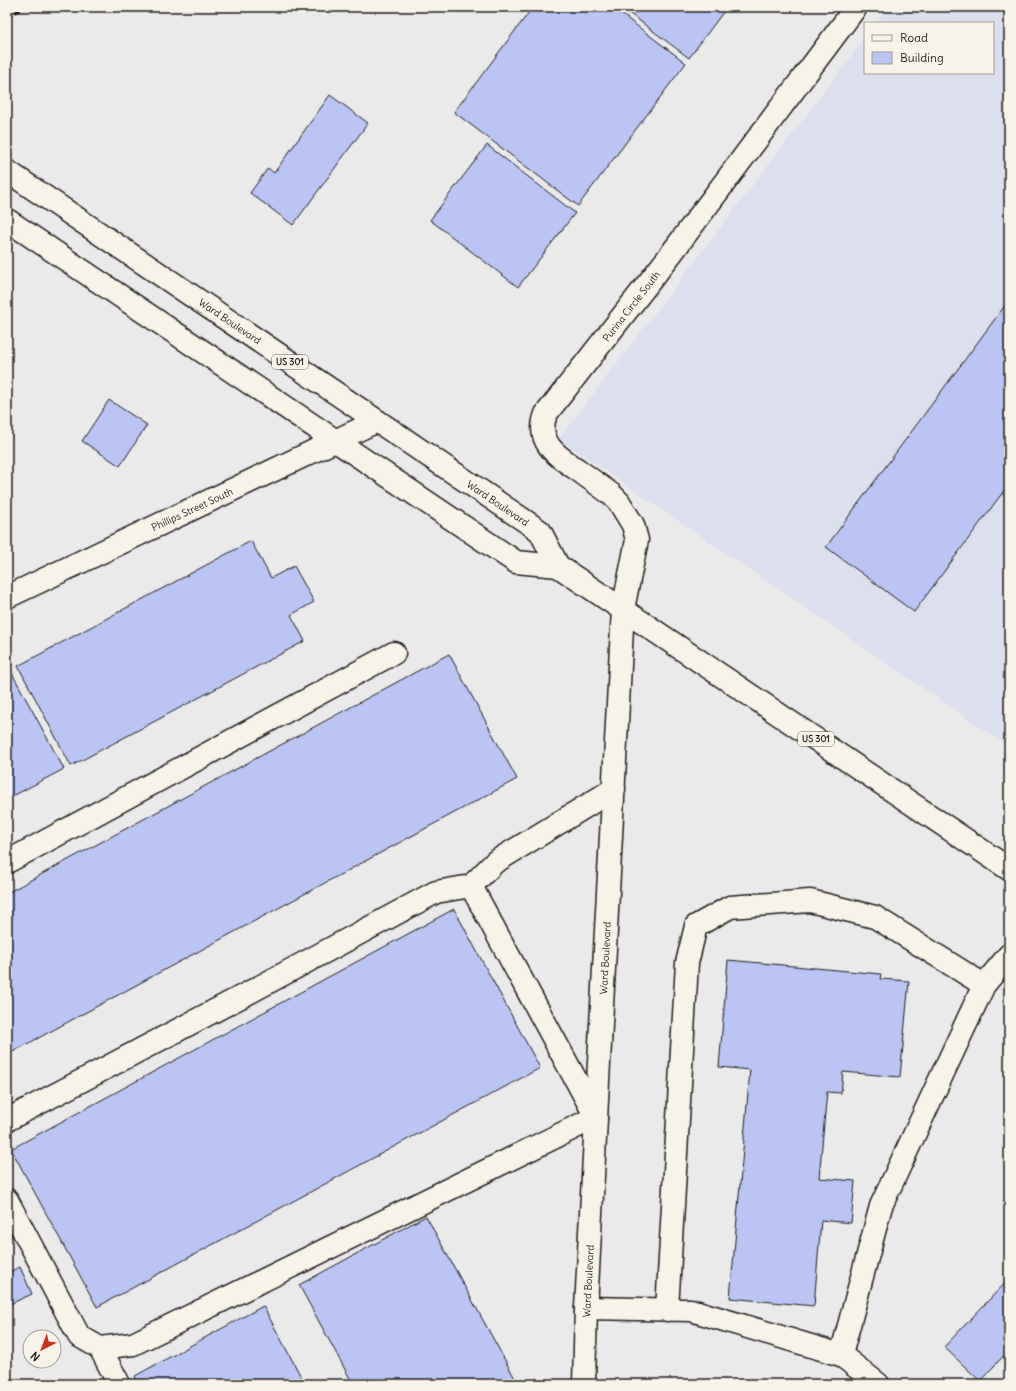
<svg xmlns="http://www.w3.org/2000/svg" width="1016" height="1391" font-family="Delius,sans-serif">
  <rect width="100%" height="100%" fill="#ebeaeb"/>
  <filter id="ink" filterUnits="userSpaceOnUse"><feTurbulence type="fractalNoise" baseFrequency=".025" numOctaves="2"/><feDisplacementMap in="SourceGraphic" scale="8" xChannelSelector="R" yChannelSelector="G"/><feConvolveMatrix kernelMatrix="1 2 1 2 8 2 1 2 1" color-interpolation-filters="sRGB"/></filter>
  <g filter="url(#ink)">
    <path fill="#dcdfee" d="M888,7h121v740l-450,-308 306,-401v35h128v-50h-117z"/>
    <path fill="#bac5f6" stroke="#1c1c1c" d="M533,7h79l74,56 -108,143 -124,-94z
      M621,7h106l-38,51z
      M330,95l38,28 -75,102 -43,-32 18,-25 6,5z
      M487,145l88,68 -57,74 -88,-67z
      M1009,300v184l-95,128 -88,-65z
      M109,400l38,25 -27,41 -38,-25z
      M251,541l20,37 23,-12 20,36 -23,13 14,26 -234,125 -53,-100z
      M449,654l68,125 -510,276v-162z
      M7,664l57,105 -57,30z
      M454,909l86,159 -443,239 -86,-158z
      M728,960l153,14 -1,5 29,2 -9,96 -57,-5 -2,21 -14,-1 -8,86 36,3 -4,42 -30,-3 -7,86 -84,-8 20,-228 -31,-3z
      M426,1216l92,168h-165l-54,-99z
      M20,1267l12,27 -22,10 -3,-6v-25z
      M1009,1279v71l-29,31 -36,-34z
      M263,1306l42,78h-166l-4,-8z"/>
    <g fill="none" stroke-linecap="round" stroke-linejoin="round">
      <defs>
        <path id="minor" d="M7,597l370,-176
          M623,609l14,-69 -4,-15 -14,-23 -8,-8c-11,-8 -22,-16 -33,-24 -21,-14 -43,-28 -32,-56l125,-160 185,-247
          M7,862l387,-209
          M7,1120l245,-129 184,-99 35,-6
          M7,1200l72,136 21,12 33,-4 463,-227 -125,-231 24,-24 119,-73
          M586,1308l105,2 150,45 37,29
          M667,1310l20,-347 9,-37 34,-19 80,-6 65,16 109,68
          M100,1348l19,36
          M841,1355l40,-149 103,-221 25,-30"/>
        <path id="major" d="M584,1384l2,-76 37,-699"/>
        <path id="highway" d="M7,171l533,360 18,35 451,303
          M7,220l509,342 42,4"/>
      </defs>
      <use href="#minor" stroke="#1c1c1c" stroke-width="25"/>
      <use href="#major" stroke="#1c1c1c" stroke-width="25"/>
      <use href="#highway" stroke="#1c1c1c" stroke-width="25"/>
      <use href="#minor" stroke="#f7f3e8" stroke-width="22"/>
      <use href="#major" stroke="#f7f3e8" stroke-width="22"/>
      <use href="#highway" stroke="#f7f3e8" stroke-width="22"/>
      <path stroke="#1c1c1c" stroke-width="3" stroke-dasharray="6 3" stroke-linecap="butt" d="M7,16l19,-9"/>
    </g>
  </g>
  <g text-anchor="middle" stroke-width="3" stroke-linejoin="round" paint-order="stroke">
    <g fill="#f7f3e8" stroke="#5e5c59" stroke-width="1">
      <rect x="272" y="355" width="36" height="14" rx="3"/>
      <rect x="798" y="732" width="36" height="14" rx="3"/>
    </g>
    <g font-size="9" font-weight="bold" fill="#1c1c1c">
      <text x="290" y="365">US 301</text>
      <text x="816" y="742">US 301</text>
    </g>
    <g font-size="10" fill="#1c1c1c" stroke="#f7f3e8">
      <text transform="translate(631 306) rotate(-52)" y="4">Purina Circle South</text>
      <text transform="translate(230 321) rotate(34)" y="4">Ward Boulevard</text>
      <text transform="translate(498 503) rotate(34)" y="4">Ward Boulevard</text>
      <text transform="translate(192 509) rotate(-25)" y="4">Phillips Street South</text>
      <text transform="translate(605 958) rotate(-87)" y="4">Ward Boulevard</text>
      <text transform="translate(588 1281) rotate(-87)" y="4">Ward Boulevard</text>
    </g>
  </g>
  <rect width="1016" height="1391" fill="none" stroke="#f7f3e8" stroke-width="24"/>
  <rect x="12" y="12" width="992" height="1367" fill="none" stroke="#1c1c1c" stroke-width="1.5" filter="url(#ink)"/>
  <rect x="864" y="22" width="130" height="52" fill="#f7f3e8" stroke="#9f9d96"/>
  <rect x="872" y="35" width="20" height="6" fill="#f7f3e8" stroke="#9f9d96"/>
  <text x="900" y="42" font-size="12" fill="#1c1c1c">Road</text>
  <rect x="872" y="52" width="20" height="12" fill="#bac5f6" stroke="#9f9d96"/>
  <text x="900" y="62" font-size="12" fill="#1c1c1c">Building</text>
  <g transform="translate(42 1349) rotate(222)"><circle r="19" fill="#f7f3e8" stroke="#9f9d96"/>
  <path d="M0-3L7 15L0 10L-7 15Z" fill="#c8321e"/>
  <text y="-6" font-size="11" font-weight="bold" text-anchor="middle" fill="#1c1c1c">N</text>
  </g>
</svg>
